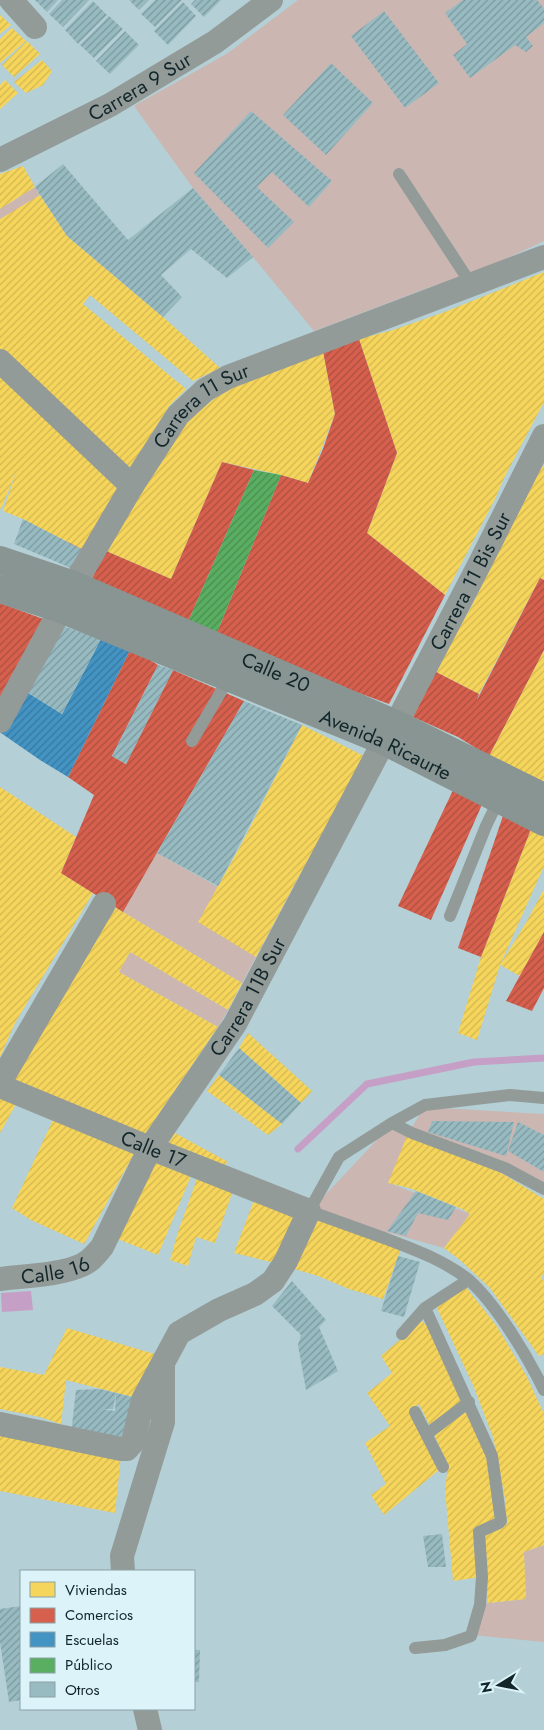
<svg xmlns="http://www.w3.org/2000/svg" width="544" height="1730" font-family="Jost,sans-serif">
  <defs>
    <pattern id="homes-hatch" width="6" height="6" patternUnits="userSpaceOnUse" patternTransform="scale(1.25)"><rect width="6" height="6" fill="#f6d55c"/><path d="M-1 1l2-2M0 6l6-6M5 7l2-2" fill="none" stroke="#d2b750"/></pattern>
    <pattern id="shops-hatch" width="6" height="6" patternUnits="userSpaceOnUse" patternTransform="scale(1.25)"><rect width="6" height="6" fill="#d6604d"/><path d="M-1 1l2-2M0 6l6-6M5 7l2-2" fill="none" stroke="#ac4f40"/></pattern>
    <pattern id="schools-hatch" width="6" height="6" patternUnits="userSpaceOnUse" patternTransform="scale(1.25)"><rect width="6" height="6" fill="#4393c3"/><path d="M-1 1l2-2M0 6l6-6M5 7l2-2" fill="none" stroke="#37789f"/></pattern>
    <pattern id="public-hatch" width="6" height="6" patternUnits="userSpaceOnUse" patternTransform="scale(1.25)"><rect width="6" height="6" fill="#5aae61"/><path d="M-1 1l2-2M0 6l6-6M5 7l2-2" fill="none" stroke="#498d50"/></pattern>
    <pattern id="building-hatch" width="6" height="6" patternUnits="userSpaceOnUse" patternTransform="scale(1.25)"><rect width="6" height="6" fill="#98bbc2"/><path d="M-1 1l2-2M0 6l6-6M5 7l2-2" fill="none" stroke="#7b989e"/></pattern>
  </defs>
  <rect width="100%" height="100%" fill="#b4cfd5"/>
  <path fill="#ccb6b1" d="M298,0h246v241l-62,29 -52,17 -116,44 -61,-74 -60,-69 -59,-82 94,-53z
    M35,187l5,8 -40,25v-11z
    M157,853l119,66 -34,64 -119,-71z
    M130,952l98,58 -10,17 -99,-55z
    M424,1107l120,7v73l-44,-15 -111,11 81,31 -26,34 -134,-37 82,-87 15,12z
    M544,1545v97l-72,-7 10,-31 44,-5 -2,-47z"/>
  <path fill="#c69fc7" d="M31,1291l2,19 -31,2 -1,-19z"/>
  <path fill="url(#homes-hatch)" d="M0,15l11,10 -11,9z
    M12,28l14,13 -26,22v-24z
    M27,41l13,13 -26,23 -12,-12z
    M42,60l10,11 -9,14 -17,8 -12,-11z
    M5,80l13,13 -18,16v-24z
    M23,166l12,21 -35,22v-35z
    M40,195l27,41 96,81 57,51 -27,13 -103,-86 -7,9 103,85 -16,16 -43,68 -127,-123v-131z
    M544,272v130l-40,76 -9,21 -50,96 -78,-62 30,-80 -38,-114 34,-9 49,-17z
    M323,351l12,63 -27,69 -27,-8 -59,-13 -51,117 -65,-28 16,-29 64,-101 47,-37z
    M0,374l119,116 -32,62 -64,-33 -20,-8 14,-41 -16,39 -1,-1z
    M541,466l3,1v113l-4,-2 -61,116 -43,-22 18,-36 15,-25z
    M544,650v132l-55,-26z
    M302,725l66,33 -69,118 -43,81 -58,-35 45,-81z
    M0,787l76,50 -15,36 32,20 -78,130 -15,34z
    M533,824l11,5v37l-44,99 27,-44 17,-32v43l-24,44 -20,-11 -23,75 -19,-7 23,-76z
    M108,903l134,80 -14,27 -98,-58 -11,20 99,55 -74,109 -136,-56z
    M248,1033l64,58 -11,12 -62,-55z
    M219,1075l63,49 -14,11 -61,-44z
    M0,1093l17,9 -17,31z
    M53,1120l82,32 -51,92 -53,-24 -19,-12z
    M175,1133l53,29 -12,9 -51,-23z
    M407,1136l93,36 44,27v73l-3,6 3,3v73l-5,2 -49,-68 -30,-28 -16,-12 26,-34 -8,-5 -53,-21 -21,-5z
    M153,1162l38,14 -33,79 -43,-17z
    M199,1173l35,14 -19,56 -19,-6 -8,29 -18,-6 8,-28z
    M256,1195l46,18 -27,50 -41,-10z
    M312,1217l89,31 -18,51 -34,-10 -31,-13 -30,-9z
    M465,1286l31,39 30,50 18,39v131l-20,7 2,47 -38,4 -8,-69 27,-10 -2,-25 -8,-43 -4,-19 -20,-52 -37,-79z
    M422,1321l10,10 32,71 -34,24 -11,-22 -10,8 30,58 -55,45 -13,-20 15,-11 -21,-41 25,-17 -23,-33 25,-20 -11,-17z
    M67,1328l94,28 -24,42 -71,-18 -5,44 -21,-7 -40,-8v-42l44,8z
    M467,1411l20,47 9,64 -20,7 4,48 -27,4 -8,-92 3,-23 -15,-34z
    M0,1432l121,23 -6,58 -115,-22z"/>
  <path fill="url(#shops-hatch)" d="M359,339l38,114 -30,80 78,62 -56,109 -175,-64 67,-165 27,8 15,-34 12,-35 -12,-63z
    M222,462l32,8 -69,159 -97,-43 18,-35 65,28z
    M68,542l19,10 -11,18 -16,-7z
    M540,578l4,2v70l-55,106 -31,-19 -45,-20 23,-45 43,22 -2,6z
    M0,603l46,17 -46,83z
    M131,648l27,17 -46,91 14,8 47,-94 71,31 -121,211 -62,-39 33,-78 -26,-18z
    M455,786l29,14 -53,120 -33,-14z
    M505,810l28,14 -52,133 -23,-9z
    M544,932v56l-12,23 -26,-10z"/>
  <path fill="url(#schools-hatch)" d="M101,639l30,9 -63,129 -28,-17 -39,-27 24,-42 37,23z"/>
  <path fill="url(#public-hatch)" d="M254,470l27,5 -67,165 -29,-11z"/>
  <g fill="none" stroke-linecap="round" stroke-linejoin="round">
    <path stroke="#c69fc7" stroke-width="7" d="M298,1149l69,-65 107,-22 70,-4"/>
  </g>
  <path fill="url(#building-hatch)" d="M35,0h23l-11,12z
    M62,0h27l-26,27 -14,-13z
    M129,0h20l-10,10z
    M155,0h27l-27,27 -14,-13z
    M195,0h26l-17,17 -13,-13z
    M463,0h74l7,9v14l-18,14 7,9 -7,6 -11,-7 -45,33 -17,-23 14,-11 -22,-31z
    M93,1l14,14 -29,29 -13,-14z
    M183,2l13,14 -28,29 -14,-14z
    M384,11l55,72 -34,25 -54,-72z
    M109,16l14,13 -29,29 -14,-13z
    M125,31l14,14 -29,29 -14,-13z
    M331,63l42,40 -47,52 -43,-40z
    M251,111l81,70 -23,26 -37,-35 -15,15 37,35 -26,26 -74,-75z
    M63,164l65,76 65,-52 60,69 -26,21 -36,-29 -30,26 21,22 -19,20 -96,-81 -32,-49z
    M23,519l64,33 -11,18 -62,-26z
    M60,625l41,14 -39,75 -37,-23z
    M158,665l15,5 -47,94 -14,-8z
    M244,701l58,24 -84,161 -61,-33z
    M239,1048l62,55 -19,21 -63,-49z
    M432,1121l82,1 -8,34 -78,-24z
    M518,1122l26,13v37l-36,-21z
    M416,1191l40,16 -8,13 -30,-7 -12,23 -19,-5z
    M398,1256l22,6 -16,55 -23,-6z
    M292,1281l34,39 -7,7 19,44 -32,19 -8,-45 3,-10 -29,-29z
    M100,1389l16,4 -3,16h-11l13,2 1,-18 21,5 -13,41 -53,-5 5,-44z
    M442,1534l4,33h-18l-5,-31z
    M21,1606v94l-12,2 -9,-60v-33z
    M194,1650h6l-1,32h-5z"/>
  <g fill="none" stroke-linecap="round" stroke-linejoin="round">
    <path stroke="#939b99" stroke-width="12" d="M399,174l72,110
      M192,741l37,-63
      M450,916l36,-90 13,-27
      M544,1098l-34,-3 -85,10 -33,18 -53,34 -30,54c25,9 50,18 75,27 29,11 60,22 85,42 28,25 58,76 75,110
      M392,1123l20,10 93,35 39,21
      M402,1334l23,-26 43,-28
      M415,1412l28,55
      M427,1434l42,-32
      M415,1648l30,-3 26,-9 9,-31 2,-28 -3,-45 20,-9 2,-2 -9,-65 -67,-148"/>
    <g stroke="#939b99" stroke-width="24">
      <path d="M11,0l24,27"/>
      <path id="s1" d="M0,160l110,-55 105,-63 56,-42"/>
      <path d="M0,361l132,125"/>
      <path id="s2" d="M0,721l74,-136 58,-99 46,-71 27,-25 23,-13 42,-16 274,-104"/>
      <path id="s3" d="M396,724l83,-159 65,-129"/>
      <path d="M0,1082l104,-178"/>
      <path id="s4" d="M0,1086l150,62 159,63 -23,50 -13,20 -18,13 -36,16 -40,23 -36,67 -10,42 -6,7h-6l-121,-25"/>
      <path id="s5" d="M0,1279c23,-3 61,-4 82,-14 9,-4 14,-11 20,-18l48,-99 85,-124 149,-283"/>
      <path d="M123,1571l-1,-15 41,-134v-55"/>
      <path d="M145,1709l5,21"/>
    </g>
    <g stroke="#889593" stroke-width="28">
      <path id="s6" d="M0,560l74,25 322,139 148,73"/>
      <path id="s7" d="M0,589l61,20 323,132 160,81"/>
    </g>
  </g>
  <g text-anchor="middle" stroke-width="5" stroke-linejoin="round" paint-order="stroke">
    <g font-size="20" fill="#12262a" stroke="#dbf3f9">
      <text dy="7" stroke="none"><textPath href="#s1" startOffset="158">Carrera 9 Sur</textPath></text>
      <text dy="7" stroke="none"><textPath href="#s2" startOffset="378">Carrera 11 Sur</textPath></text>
      <text dy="7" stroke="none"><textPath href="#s3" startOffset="161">Carrera 11 Bis Sur</textPath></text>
      <text dy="7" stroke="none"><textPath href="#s6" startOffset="298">Calle 20</textPath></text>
      <text dy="7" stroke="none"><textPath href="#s7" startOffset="416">Avenida Ricaurte</textPath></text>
      <text dy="7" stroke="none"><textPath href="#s5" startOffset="401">Carrera 11B Sur</textPath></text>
      <text dy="7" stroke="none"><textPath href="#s4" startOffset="166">Calle 17</textPath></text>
      <text dy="7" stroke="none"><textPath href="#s5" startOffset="56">Calle 16</textPath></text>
    </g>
  </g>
  <rect x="20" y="1570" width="175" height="140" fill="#dbf3f9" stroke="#8ba1a6"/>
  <rect x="30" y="1582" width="25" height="15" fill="#f6d55c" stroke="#8ba1a6"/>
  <text x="65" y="1595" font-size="15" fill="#12262a">Viviendas</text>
  <rect x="30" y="1608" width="25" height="15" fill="#d6604d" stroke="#8ba1a6"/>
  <text x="65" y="1620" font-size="15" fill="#12262a">Comercios</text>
  <rect x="30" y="1632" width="25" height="15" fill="#4393c3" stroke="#8ba1a6"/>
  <text x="65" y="1645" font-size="15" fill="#12262a">Escuelas</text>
  <rect x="30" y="1658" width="25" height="15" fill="#5aae61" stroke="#8ba1a6"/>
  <text x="65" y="1670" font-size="15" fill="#12262a">Público</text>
  <rect x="30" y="1682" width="25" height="15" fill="#98bbc2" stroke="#8ba1a6"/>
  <text x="65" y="1695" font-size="15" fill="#12262a">Otros</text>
  <g transform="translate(499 1685) rotate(260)" stroke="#dbf3f9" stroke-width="4" paint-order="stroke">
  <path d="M0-4L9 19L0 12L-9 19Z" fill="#12262a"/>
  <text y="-8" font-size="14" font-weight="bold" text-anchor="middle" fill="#12262a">N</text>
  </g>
</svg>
